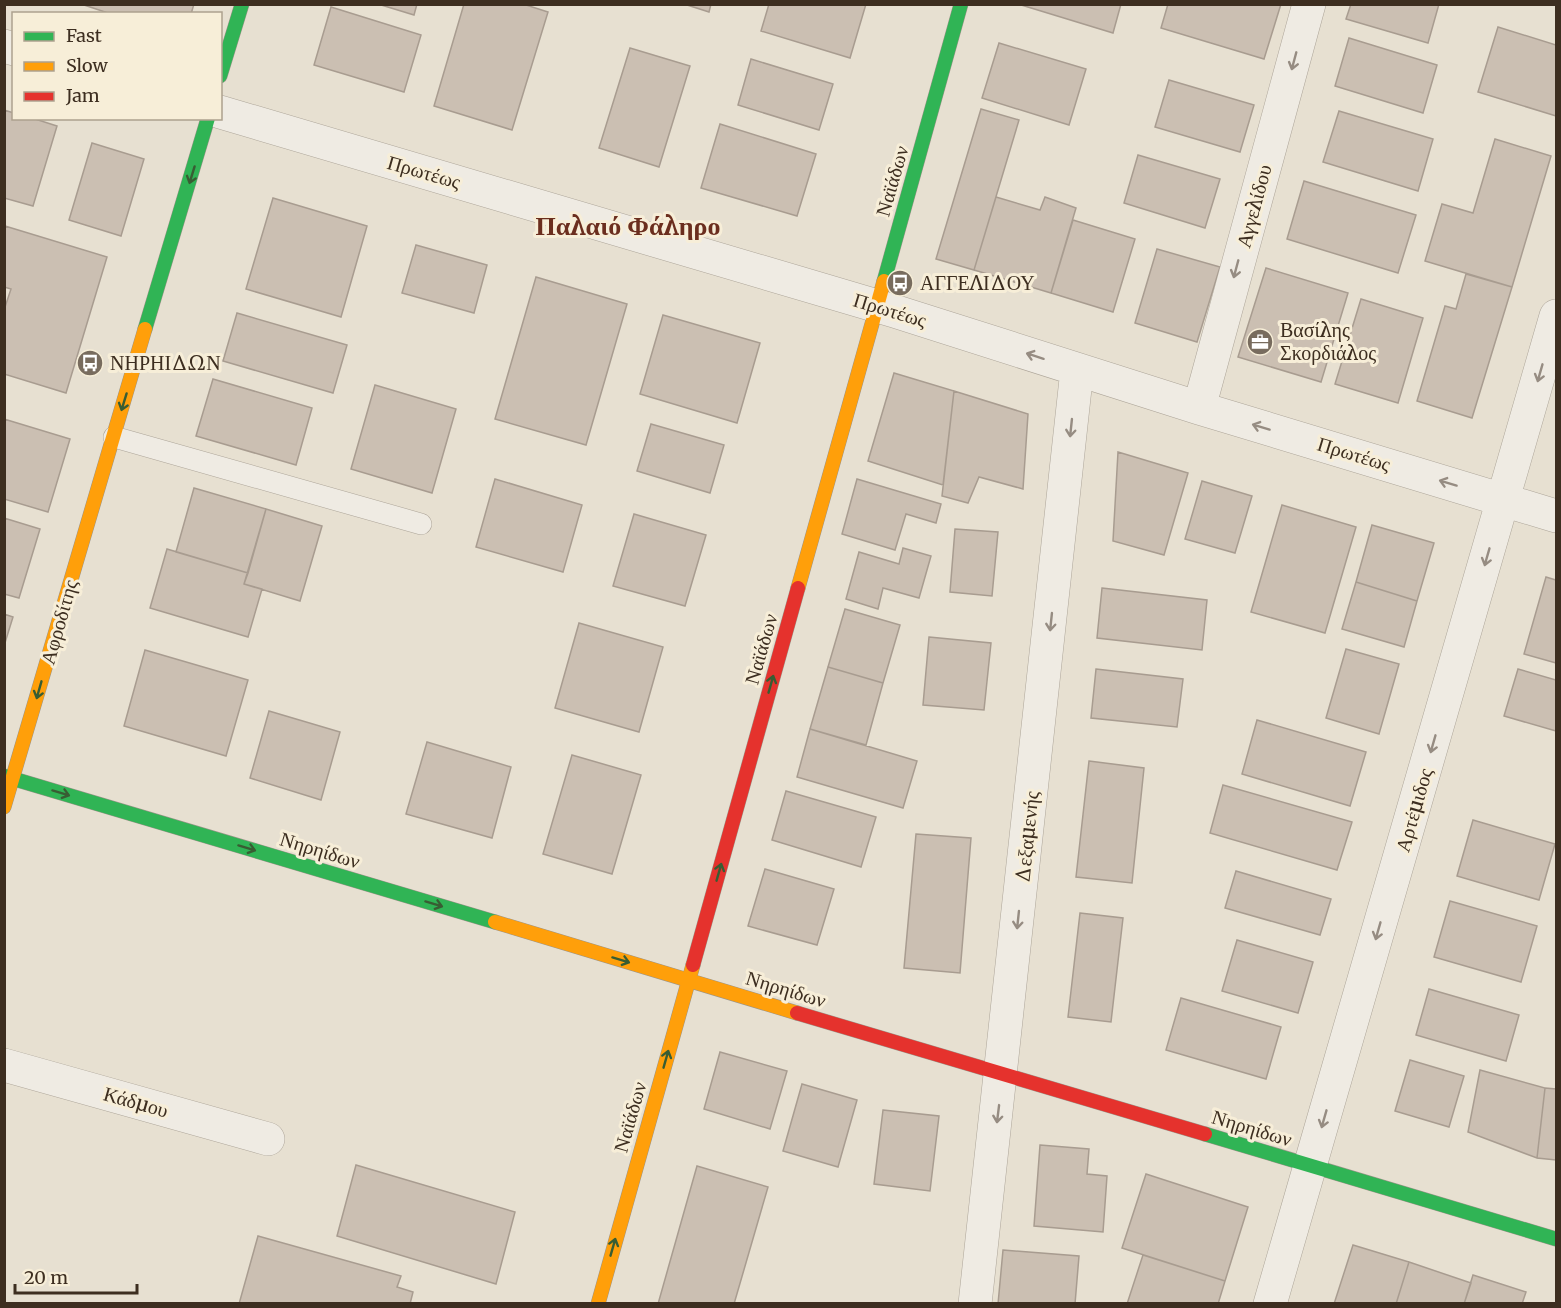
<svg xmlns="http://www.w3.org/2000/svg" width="1561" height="1308" font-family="Merriweather,serif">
  <rect width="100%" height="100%" fill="#e7e0d1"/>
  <path fill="#cbbfb2" stroke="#a89c90" stroke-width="1.5" d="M81,4h113l-3,10h-80z
    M378,4h39l-3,11z
    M464,4h59l25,8 -36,118 -78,-24z
    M684,4h27l-2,8z
    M769,4h97l-16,54 -89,-27z
    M1018,4h103l-8,29z
    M1168,4h113l-17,55 -103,-31z
    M1351,4h88l-11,39 -82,-24z
    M331,7l90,28 -17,57 -90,-27z
    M1498,27l58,18v71l-78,-24z
    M1349,38l88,27 -14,48 -88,-27z
    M999,43l87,26 -17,56 -87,-27z
    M630,48l60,18 -31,101 -60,-19z
    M751,59l82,25 -14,46 -81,-25z
    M1169,80l85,25 -14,47 -85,-25z
    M981,109l38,11 -45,150 -38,-11z
    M4,110l10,3v5h18l25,8 -24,80 -29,-8z
    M1339,111l94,28 -15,52 -95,-29z
    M720,124l96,30 -19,62 -96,-28z
    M1495,139l56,17 -39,131 -87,-26 17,-57 31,9z
    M92,143l52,16 -23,77 -52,-16z
    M1138,155l82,24 -15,49 -81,-25z
    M1304,181l112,34 -18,58 -111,-34z
    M996,197l44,13 5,-13 31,11 -25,85 -77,-23z
    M273,198l94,28 -26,91 -95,-28z
    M1073,220l62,19 -22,73 -62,-19z
    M5,226l102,31 -41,136 -62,-19v-64l7,-21 -7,-2z
    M416,245l71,20 -13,48 -72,-20z
    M1157,249l63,18 -23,75 -62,-19z
    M1266,268l82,25 -27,89 -83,-25z
    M1466,274l46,13 -40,131 -55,-17 28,-95 11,3z
    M536,277l91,27 -41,141 -91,-26z
    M1361,299l62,19 -25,85 -63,-19z
    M237,313l110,32 -14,48 -110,-32z
    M663,315l97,28 -23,80 -97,-29z
    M894,373l60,18 -11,94 -75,-24z
    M213,379l99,29 -16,57 -100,-29z
    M375,385l81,24 -24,84 -81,-24z
    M954,391l74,23 -5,75 -44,-12 -11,26 -26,-7z
    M4,419l66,20 -22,73 -44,-13z
    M651,424l73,21 -14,48 -73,-22z
    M1118,452l70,21 -24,82 -51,-14z
    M495,479l87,26 -19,67 -87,-25z
    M857,479l84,25 -5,19 -30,-9 -11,36 -53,-16z
    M1202,481l50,15 -17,57 -50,-14z
    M194,488l72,21 -18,64 -72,-21z
    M1282,505l74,22 -31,106 -74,-21z
    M266,509l56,17 -22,75 -56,-17z
    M634,514l72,21 -21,71 -72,-20z
    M4,518l36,11 -21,69 -15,-4z
    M1372,525l62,18 -17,58 -61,-19z
    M955,529l43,3 -6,64 -42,-4z
    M903,548l28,8 -12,42 -36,-10 -5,21 -32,-10 13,-47 40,12z
    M167,549l81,24 -4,11 18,5 -14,48 -98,-29z
    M1546,577l10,3v83l-32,-9z
    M1356,582l61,19 -13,46 -62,-18z
    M1102,588l105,12 -5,50 -105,-12z
    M845,609l55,16 -17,58 -55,-16z
    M4,614l9,3 -9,29z
    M579,623l84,24 -24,85 -84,-24z
    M929,637l62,6 -7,67 -61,-5z
    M1346,649l53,15 -20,70 -53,-16z
    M145,650l103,30 -22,76 -102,-30z
    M828,667l55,16 -17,62 -56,-16z
    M1096,669l87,10 -6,48 -86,-9z
    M1518,669l38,11v51l-52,-15z
    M269,711l71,21 -19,68 -71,-22z
    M1257,720l109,32 -16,54 -108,-32z
    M810,729l107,32 -14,47 -106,-31z
    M427,742l84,25 -19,71 -86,-24z
    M572,755l69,20 -29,99 -69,-20z
    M1089,761l55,7 -12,115 -56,-6z
    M1223,785l129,37 -15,48 -127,-37z
    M786,791l90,26 -15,50 -89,-27z
    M1473,820l82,24 -16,56 -82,-24z
    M916,834l55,4 -11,135 -56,-5z
    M765,869l69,20 -17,56 -69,-19z
    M1236,871l95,28 -11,36 -95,-27z
    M1450,901l87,25 -16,56 -87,-25z
    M1080,913l43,5 -12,104 -43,-5z
    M1237,940l76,22 -15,51 -76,-22z
    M1429,989l90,26 -13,46 -90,-26z
    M1181,998l100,29 -15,52 -100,-29z
    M720,1052l67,19 -17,58 -66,-20z
    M1410,1060l54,16 -15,51 -54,-16z
    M1480,1070l65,18 -8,70 -69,-26z
    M802,1084l55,16 -19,67 -55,-16z
    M1545,1088l11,1v71l-19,-2z
    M883,1110l56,6 -9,75 -56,-7z
    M1040,1145l49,4 -2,25 20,2 -4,56 -69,-6z
    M356,1165l159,47 -19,72 -159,-48z
    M697,1166l71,21 -34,117h-76z
    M1146,1174l102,33 -23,74 -103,-33z
    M258,1236l143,40 -4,11 16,5 -3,12h-171z
    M1353,1245l56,17 -13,42h-62z
    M1003,1250l76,6 -4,48h-77z
    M1143,1255l82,26 -7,23h-91z
    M1409,1262l62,21 -7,21h-68z
    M1473,1275l53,17 -4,12h-58z"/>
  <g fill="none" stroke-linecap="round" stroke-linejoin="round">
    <defs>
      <path id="lane" d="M114,437l307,87"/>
      <path id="street" d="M4,46l10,3
        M220,112l674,199 305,97 357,108
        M1199,408l110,-404
        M4,1065l264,74
        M975,1304l102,-934
        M1270,1304l286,-988"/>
      <path id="fast" d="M220,76l22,-72
        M884,281l77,-277
        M145,329l63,-211
        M4,776l491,146
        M1205,1134l351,105"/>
      <path id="slow" d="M798,588l86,-307
        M4,807l141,-478
        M495,922l302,91
        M598,1304l95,-339"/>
      <path id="jam" d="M693,965l105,-377
        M797,1013l408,121"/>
    </defs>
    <use href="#lane" stroke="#ada599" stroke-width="22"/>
    <use href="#street" stroke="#ada599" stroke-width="34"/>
    <use href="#fast" stroke="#9c958a" stroke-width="15"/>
    <use href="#slow" stroke="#9c958a" stroke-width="15"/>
    <use href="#jam" stroke="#9c958a" stroke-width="15"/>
    <use href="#lane" stroke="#efebe3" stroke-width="21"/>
    <use href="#street" stroke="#efebe3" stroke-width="33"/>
    <use href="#fast" stroke="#30b455" stroke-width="14"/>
    <use href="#slow" stroke="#ff9f0a" stroke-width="14"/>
    <use href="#jam" stroke="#e5322d" stroke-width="14"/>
  </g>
  <defs><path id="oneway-shaft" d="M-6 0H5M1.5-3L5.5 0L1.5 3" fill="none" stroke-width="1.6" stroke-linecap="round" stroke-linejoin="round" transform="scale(1.5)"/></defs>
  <g stroke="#968c82">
    <use href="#oneway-shaft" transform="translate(1294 61) rotate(105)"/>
    <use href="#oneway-shaft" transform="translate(1236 269) rotate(105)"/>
    <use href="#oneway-shaft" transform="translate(1035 356) rotate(-162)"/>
    <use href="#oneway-shaft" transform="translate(1540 373) rotate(106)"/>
    <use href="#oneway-shaft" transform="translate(1261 427) rotate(-163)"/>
    <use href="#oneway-shaft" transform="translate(1071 428) rotate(96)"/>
    <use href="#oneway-shaft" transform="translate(1448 483) rotate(-163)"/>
    <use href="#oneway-shaft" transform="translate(1487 557) rotate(106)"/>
    <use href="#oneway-shaft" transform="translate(1051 622) rotate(96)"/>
    <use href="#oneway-shaft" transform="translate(1433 744) rotate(106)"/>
    <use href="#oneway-shaft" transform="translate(1018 920) rotate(96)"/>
    <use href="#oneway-shaft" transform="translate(1378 931) rotate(106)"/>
    <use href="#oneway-shaft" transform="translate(998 1114) rotate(97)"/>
    <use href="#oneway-shaft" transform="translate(1324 1119) rotate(106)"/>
  </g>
  <g stroke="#385d33">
    <use href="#oneway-shaft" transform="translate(192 175) rotate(107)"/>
    <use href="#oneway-shaft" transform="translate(124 402) rotate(107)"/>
    <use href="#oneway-shaft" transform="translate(771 684) rotate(-74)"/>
    <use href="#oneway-shaft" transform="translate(39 690) rotate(106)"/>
    <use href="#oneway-shaft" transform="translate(61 793) rotate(17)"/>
    <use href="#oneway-shaft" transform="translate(247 848) rotate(17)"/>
    <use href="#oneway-shaft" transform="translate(719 872) rotate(-74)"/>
    <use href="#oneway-shaft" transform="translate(434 904) rotate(17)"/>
    <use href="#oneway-shaft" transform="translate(621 960) rotate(17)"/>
    <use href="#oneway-shaft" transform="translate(666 1059) rotate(-74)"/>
    <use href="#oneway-shaft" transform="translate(613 1247) rotate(-74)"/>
  </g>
  <defs>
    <symbol id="bus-disc" viewBox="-11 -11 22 22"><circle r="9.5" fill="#786c5e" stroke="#f7eed8"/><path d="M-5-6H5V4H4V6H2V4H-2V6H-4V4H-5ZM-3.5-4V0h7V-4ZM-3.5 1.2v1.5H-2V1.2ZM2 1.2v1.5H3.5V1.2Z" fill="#fff"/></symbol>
    <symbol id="office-disc" viewBox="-11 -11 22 22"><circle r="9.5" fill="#786c5e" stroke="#f7eed8"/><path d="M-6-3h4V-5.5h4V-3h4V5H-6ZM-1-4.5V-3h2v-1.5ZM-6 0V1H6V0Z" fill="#fff"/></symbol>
  </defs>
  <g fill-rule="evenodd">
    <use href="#bus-disc" x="885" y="268" width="30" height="30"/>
    <use href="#office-disc" x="1245" y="327" width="30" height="30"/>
    <use href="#bus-disc" x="75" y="348" width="30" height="30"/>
  </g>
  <g text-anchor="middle" stroke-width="6" stroke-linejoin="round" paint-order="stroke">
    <g font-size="20" fill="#3d2e20" stroke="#f7eed8">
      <text transform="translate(424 172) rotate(16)" y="7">Πρωτέως</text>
      <text transform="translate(892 181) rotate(-74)" y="7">Ναϊάδων</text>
      <text transform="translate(1254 206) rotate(-75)" y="7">Αγγελίδου</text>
      <text transform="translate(890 310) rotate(17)" y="7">Πρωτέως</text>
      <text transform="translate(1354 454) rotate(17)" y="7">Πρωτέως</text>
      <text transform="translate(59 622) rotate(-74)" y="7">Αφροδίτης</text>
      <text transform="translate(761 649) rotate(-74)" y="7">Ναϊάδων</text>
      <text transform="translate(1414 810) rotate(-74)" y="7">Αρτέμιδος</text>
      <text transform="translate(1027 837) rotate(-84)" y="7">Δεξαμενής</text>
      <text transform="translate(320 850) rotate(17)" y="7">Νηρηίδων</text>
      <text transform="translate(786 989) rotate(17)" y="7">Νηρηίδων</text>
      <text transform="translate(136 1102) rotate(16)" y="7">Κάδμου</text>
      <text transform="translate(630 1117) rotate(-74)" y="7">Ναϊάδων</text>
      <text transform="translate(1252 1128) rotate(17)" y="7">Νηρηίδων</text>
    </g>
    <g font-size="20" fill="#3d2e20" stroke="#f7eed8" text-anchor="start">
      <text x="920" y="290">ΑΓΓΕΛΙΔΟΥ</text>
      <text x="1280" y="337">Βασίλης<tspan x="1280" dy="23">Σκορδιάλος</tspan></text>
      <text x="110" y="370">ΝΗΡΗΙΔΩΝ</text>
    </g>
    <g font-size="26" font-weight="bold" fill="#6b2e1e" stroke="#f7eed8">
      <text x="628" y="235">Παλαιό Φάληρο</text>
    </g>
  </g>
  <rect width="1561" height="1308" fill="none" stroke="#3d2e20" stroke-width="12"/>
  <rect x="12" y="12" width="210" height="108" fill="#f7eed8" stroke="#ada18e" stroke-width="1.5"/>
  <rect x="24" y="32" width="30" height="9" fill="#30b455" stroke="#ada18e" stroke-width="1.5"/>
  <text x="66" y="42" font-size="18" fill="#3d2e20">Fast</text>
  <rect x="24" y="62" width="30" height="9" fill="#ff9f0a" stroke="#ada18e" stroke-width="1.5"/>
  <text x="66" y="72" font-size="18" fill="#3d2e20">Slow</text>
  <rect x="24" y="92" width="30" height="9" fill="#e5322d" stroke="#ada18e" stroke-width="1.5"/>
  <text x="66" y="102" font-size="18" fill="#3d2e20">Jam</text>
  <path d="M15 1284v9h122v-9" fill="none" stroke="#3d2e20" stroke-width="3"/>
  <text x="24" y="1284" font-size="18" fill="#3d2e20" stroke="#f7eed8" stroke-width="4.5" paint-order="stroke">20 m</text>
</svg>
